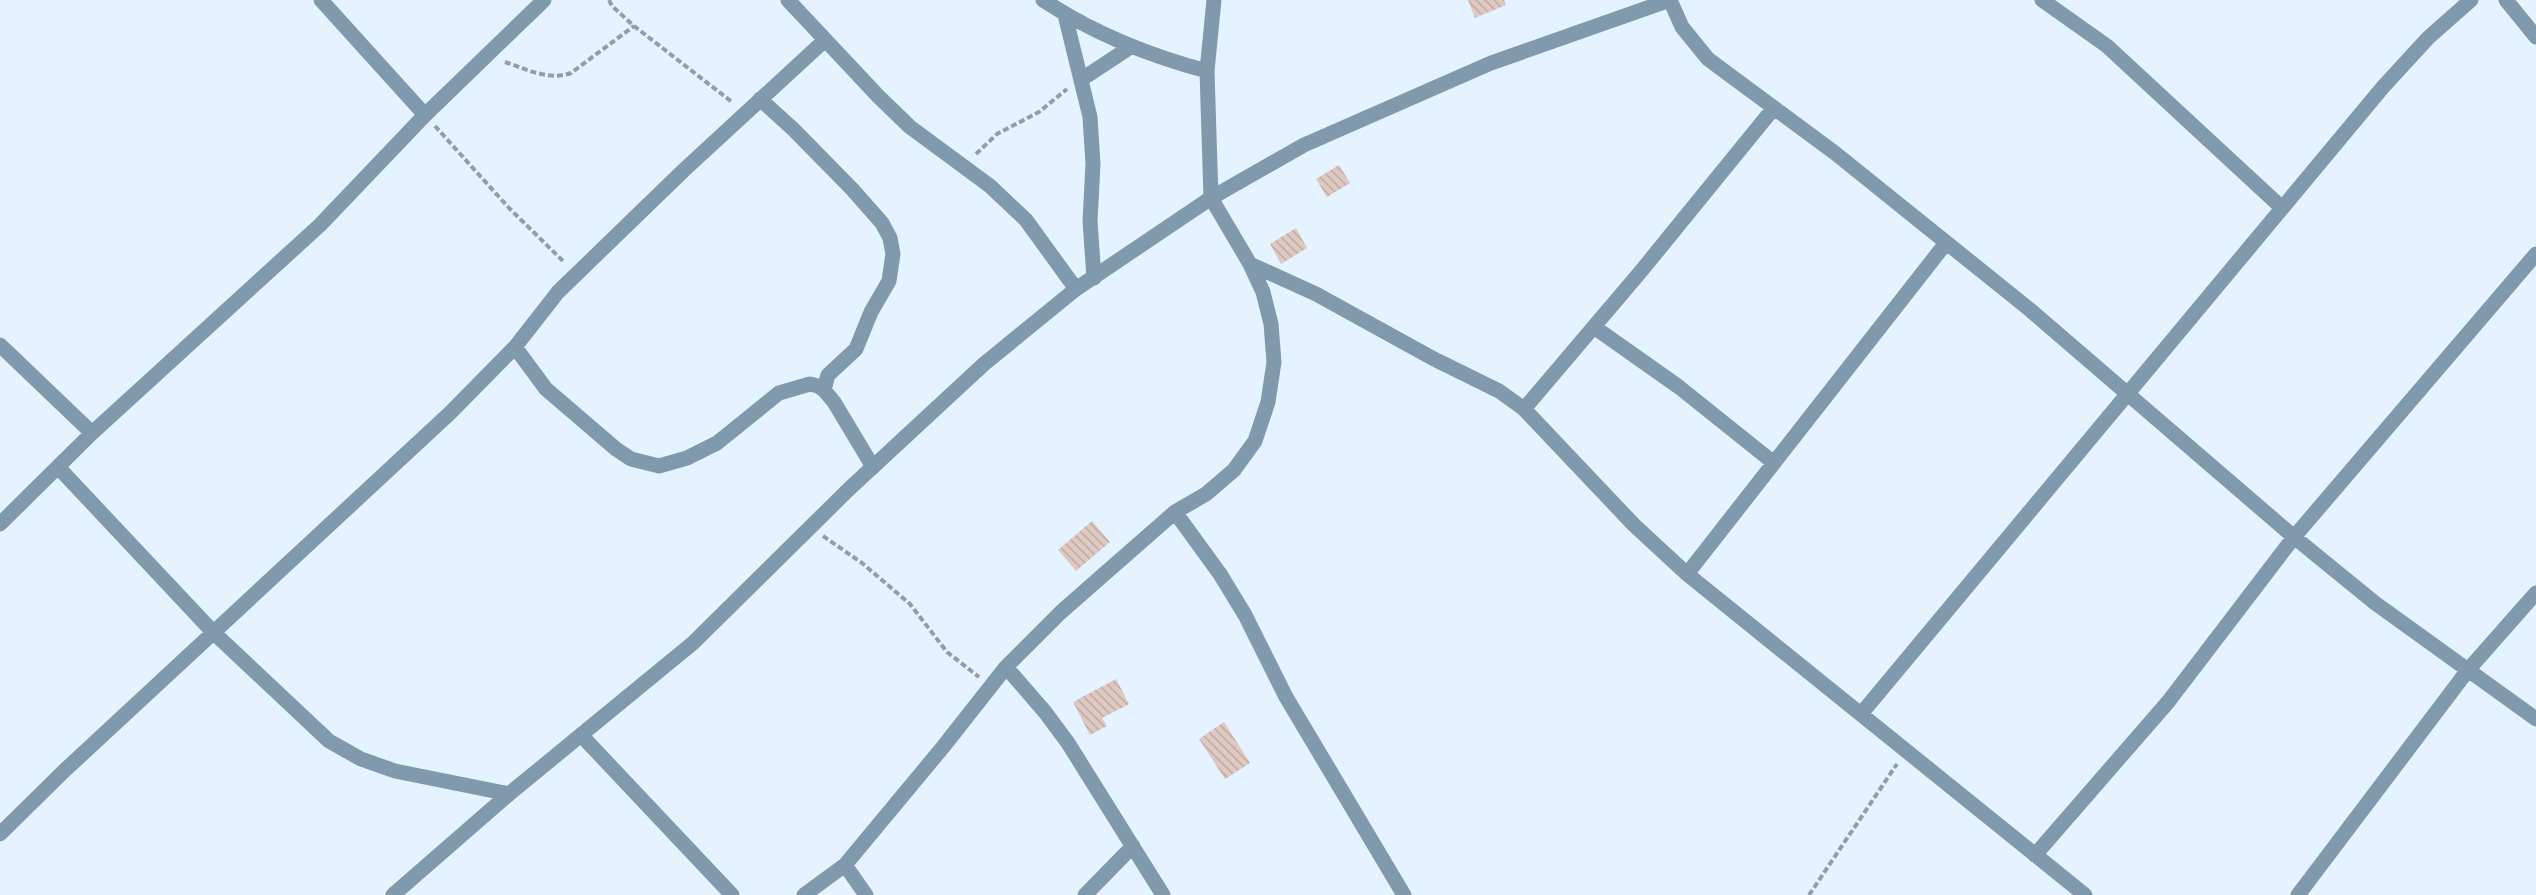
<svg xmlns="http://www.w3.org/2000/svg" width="2536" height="895" font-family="'Open Sans',sans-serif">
  <defs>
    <pattern id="building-back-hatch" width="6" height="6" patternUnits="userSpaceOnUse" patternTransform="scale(1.5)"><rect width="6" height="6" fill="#dfc8c1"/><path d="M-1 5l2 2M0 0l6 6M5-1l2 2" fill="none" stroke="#beaba5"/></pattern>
  </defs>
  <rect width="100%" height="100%" fill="#e4f3ff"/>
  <path fill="url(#building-back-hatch)" d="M1468,0h36l2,5 -31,13z
    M1339,165l11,18 -23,14 -11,-18z
    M1296,228l11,20 -26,16 -11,-20z
    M1092,521l18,21 -34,29 -18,-21z
    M1116,679l13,25 -27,14 5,8 -17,9 -17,-33z
    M1224,722l26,41 -25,16 -26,-40z"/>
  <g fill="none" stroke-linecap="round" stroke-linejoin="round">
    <path stroke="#929ea7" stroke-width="4" stroke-dasharray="6 3" stroke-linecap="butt" d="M609,0l3,6 22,20 98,76
      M505,62c21,7 44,19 66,11l63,-47
      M435,126l74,82 55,54
      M976,154l21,-20 42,-22 28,-23
      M823,536l39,27 48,41 37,48 32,25
      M1809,895l88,-131"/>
    <path stroke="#8099ad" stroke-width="15" d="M321,0l104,115
      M788,0l90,96 32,31 80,59 36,34 50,69
      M1043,0c50,33 107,56 164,71
      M1670,0l12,27 26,32 127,94 194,156 265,228 81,66 161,116
      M2042,0l65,46 174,161
      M2506,0l30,37
      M1065,15l25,102 3,47 -3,57 4,57
      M1082,79l50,-33
      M760,99l33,30 59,60 30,34 8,15 3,16 -4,27 -18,31 -15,37 -28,26 -4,15
      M1250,264l66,30 118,65 65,32 25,18 110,116 53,49 398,321
      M1594,327l85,60 95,76
      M0,345l92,88
      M515,347l31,42 70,60 15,10 28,7 28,-8 30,-15 62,-50 31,-9 8,2 6,4 10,12 39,65
      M1524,409l118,-139 131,-161
      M58,467l155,165 116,109 32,18 34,12 114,23
      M1175,512l45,62 25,41 41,82 118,198
      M0,524l92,-91 228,-208 105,-110 119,-115
      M1687,574l259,-331
      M1006,667l39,45 23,31 95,152
      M1861,714l522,-627 45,-49 43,-38
      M581,735l151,160
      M0,834l64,-63 386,-358 65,-66 43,-55 126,-122 141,-130
      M2035,855l133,-153 126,-165 242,-283
      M845,865l21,30
      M804,895l41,-30 98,-118 63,-80 55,-55 49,-43 65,-57 31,-18 28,-24 21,-29 13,-39 6,-40 -3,-38 -8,-32 -13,-28 -39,-66 -4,-127 7,-71
      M1085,895l48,-49
      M2298,895l170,-225 68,-77"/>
    <path stroke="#8099ad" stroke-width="15" d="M393,895l116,-101 184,-151 156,-154 135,-125 92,-75 135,-91 93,-53 187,-82 179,-63"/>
  </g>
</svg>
